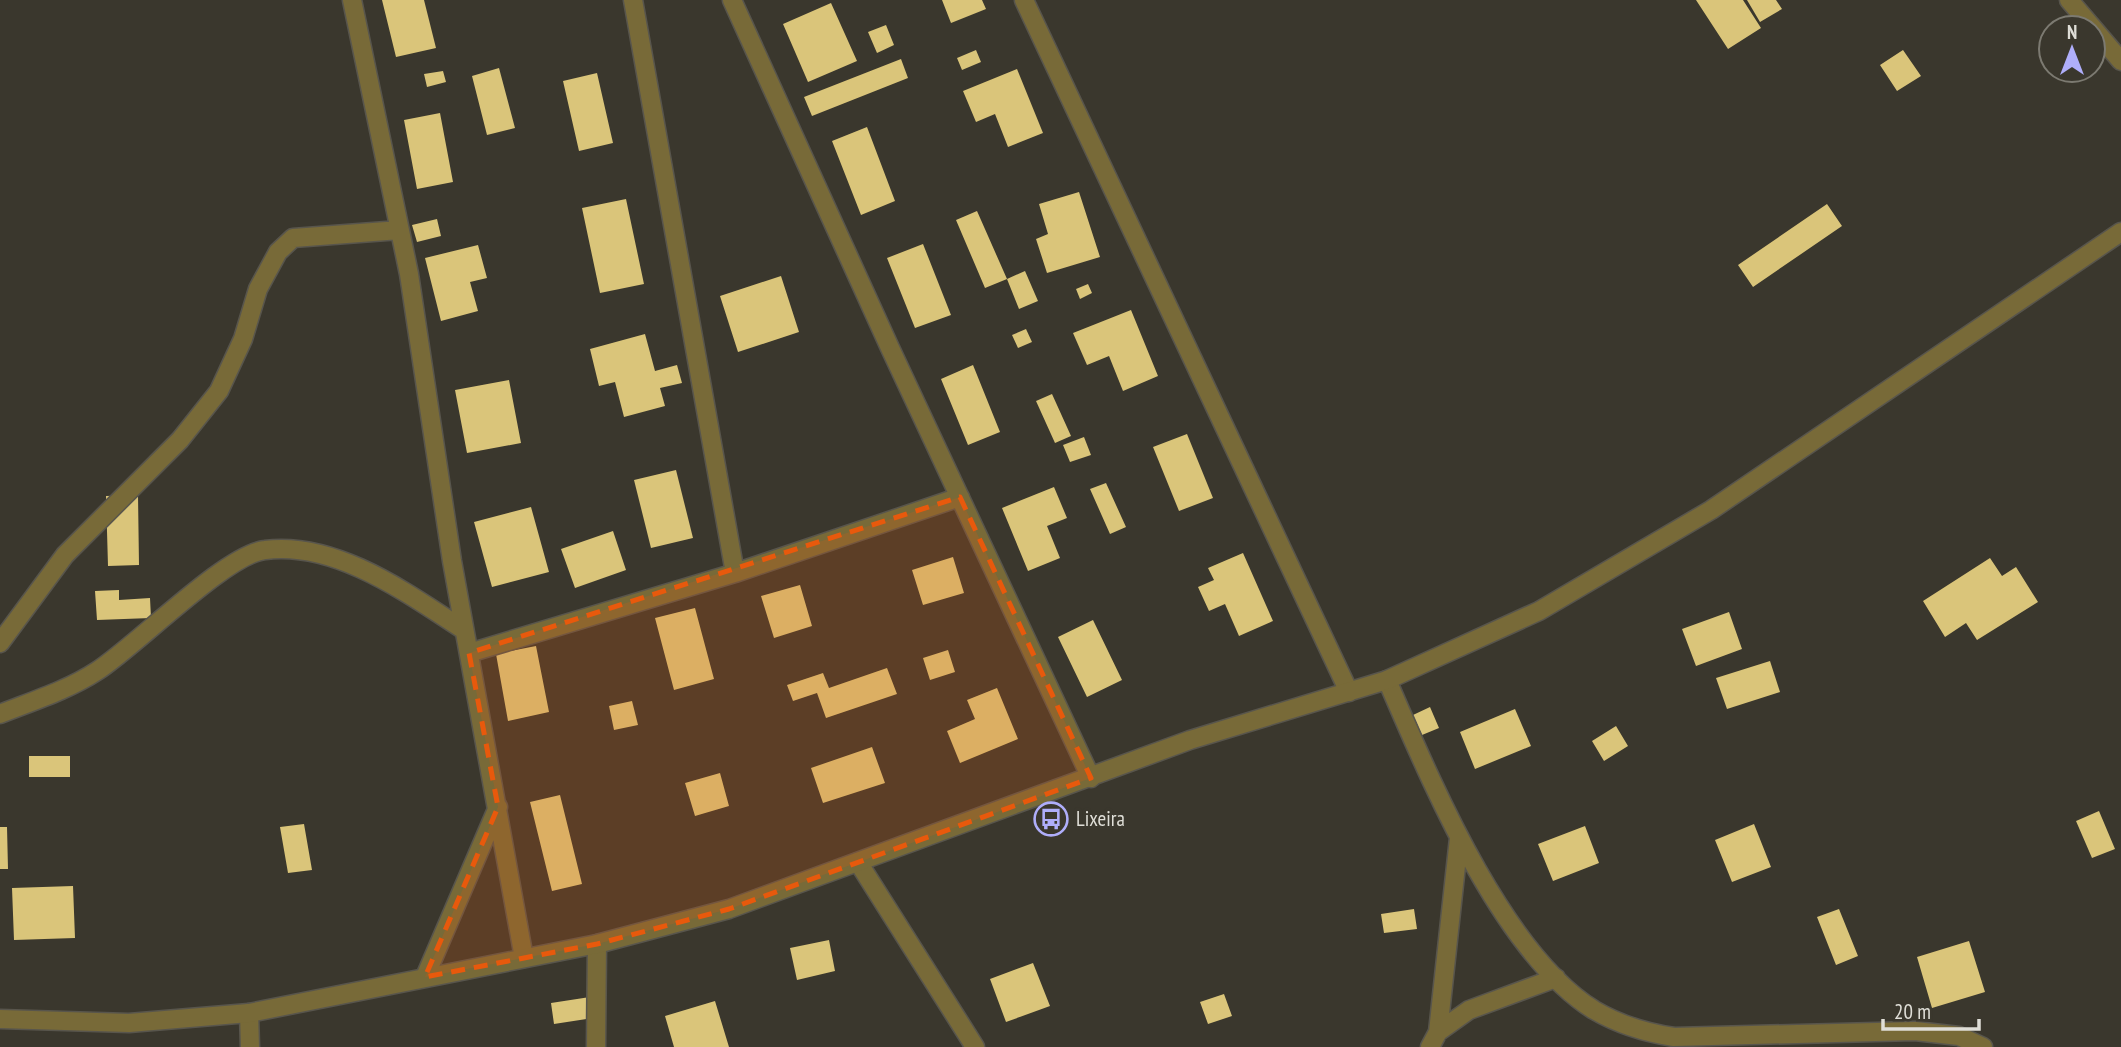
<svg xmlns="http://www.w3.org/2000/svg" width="2121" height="1047" font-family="'PT Sans Narrow',sans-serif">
  <rect width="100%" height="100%" fill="#3a372d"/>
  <path fill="#dac57a" d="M382,0h42l12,48 -40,9z
    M942,0h40l4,9 -35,14z
    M1696,0h47l18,28 -33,21z
    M1747,0h29l6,9 -22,13z
    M831,3l26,58 -49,21 -25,-58z
    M886,25l8,20 -17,8 -9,-21z
    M976,50l5,12 -19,8 -5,-12z
    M1903,50l18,26 -24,15 -17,-26z
    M901,59l7,19 -96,38 -8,-19z
    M499,68l16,60 -28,7 -15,-59z
    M1017,69l26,64 -35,14 -13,-33 -19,8 -13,-31z
    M443,71l3,11 -19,5 -3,-13z
    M597,73l16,70 -34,8 -16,-70z
    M440,113l13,69 -36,7 -13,-69z
    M867,127l28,74 -34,14 -29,-74z
    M1079,192l21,65 -53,16 -11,-34 12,-5 -9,-30z
    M626,199l18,85 -44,9 -18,-85z
    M1827,204l15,22 -89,61 -15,-22z
    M977,211l30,68 -22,9 -29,-68z
    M437,219l4,17 -24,6 -5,-17z
    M923,244l28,71 -36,13 -28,-70z
    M478,245l9,33 -17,4 8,29 -37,10 -16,-63z
    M1025,271l13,30 -19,8 -12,-30z
    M781,276l18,56 -61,20 -18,-56z
    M1088,284l4,9 -12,6 -4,-10z
    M1131,310l27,66 -35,15 -14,-35 -22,9 -14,-32z
    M1026,329l6,13 -14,6 -6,-13z
    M645,334l10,37 22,-6 5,18 -22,5 5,18 -41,11 -9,-35 -16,4 -9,-37z
    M973,365l27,67 -32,13 -27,-66z
    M509,380l12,63 -54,10 -12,-63z
    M1052,394l19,42 -16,7 -19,-42z
    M1187,434l26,64 -34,13 -26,-64z
    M1084,437l7,18 -21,7 -7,-17z
    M676,470l17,68 -42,10 -17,-68z
    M1106,483l20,44 -16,7 -20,-45z
    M1054,487l13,31 -20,8 13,32 -32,13 -26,-63z
    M138,495l1,70 -31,1 -2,-70z
    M531,507l18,65 -57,15 -18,-65z
    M613,531l13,39 -51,18 -14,-39z
    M1243,553l30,68 -34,15 -14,-32 -16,7 -11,-24 16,-7 -6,-12z
    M953,557l11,36 -41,12 -11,-35z
    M1990,558l12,18 14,-9 22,35 -61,38 -11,-17 -21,14 -22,-36z
    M800,585l12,41 -38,12 -13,-42z
    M119,590v10l31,-2 1,20 -54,2 -2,-29z
    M695,608l19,71 -40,11 -19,-72z
    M1729,612l13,37 -46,17 -14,-37z
    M1093,620l29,60 -35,17 -29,-60z
    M536,646l13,66 -41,9 -12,-67z
    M948,650l7,22 -25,8 -7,-22z
    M1770,661l10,31 -53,17 -11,-31z
    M887,668l10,26 -71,24 -9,-25 -24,8 -6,-16 36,-12 6,15z
    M997,688l21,51 -58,24 -13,-32 28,-12 -8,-19z
    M632,701l6,24 -24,5 -5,-24z
    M1430,707l9,21 -17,7 -9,-20z
    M1515,709l16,37 -56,23 -15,-37z
    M1616,726l12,20 -24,15 -12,-20z
    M872,747l13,36 -62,20 -12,-35z
    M29,756h41v21h-41z
    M720,773l9,33 -34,10 -10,-33z
    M560,795l22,89 -30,7 -22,-89z
    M2099,811l16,38 -23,9 -16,-37z
    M304,824l8,46 -24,3 -8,-46z
    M1754,824l17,43 -39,15 -17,-42z
    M1585,826l14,37 -46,18 -15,-37z
    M0,827h7l1,42h-8z
    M73,886l2,52 -61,2 -2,-52z
    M1414,909l3,20 -33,4 -3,-19z
    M1839,909l19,47 -22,9 -19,-48z
    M829,940l6,31 -38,9 -7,-32z
    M1969,941l16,51 -53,16 -15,-51z
    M1033,963l17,43 -44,16 -16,-43z
    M1224,994l8,22 -24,8 -8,-22z
    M590,997l3,21 -39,6 -3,-21z
    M715,1001l14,46h-55l-9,-31z"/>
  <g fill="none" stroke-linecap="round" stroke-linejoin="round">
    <defs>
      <path id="minor" d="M352,0l57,274 43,287 72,397
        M633,0l102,573
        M732,0l158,348 201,430
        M1024,0l325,692
        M0,643l65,-88 115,-115 39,-49 24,-52 15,-50 20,-37 15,-14 107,-8
        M469,653l266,-80 225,-76
        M1387,680c43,99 114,272 207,330 24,14 53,23 80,27l241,-6 44,5 24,11
        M0,714c33,-13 68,-24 97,-43 39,-25 129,-117 168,-121 72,-9 143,44 199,80
        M858,862l117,185
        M425,977l73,-170
        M249,1013l1,34
        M1438,1032l31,-22 87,-32
        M596,1047l1,-103
        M1430,1047l8,-15 21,-194"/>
      <path id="tertiary" d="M2069,0l52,61
        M0,1019l129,4 120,-10 348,-69 132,-35 461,-169 197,-60 152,-69 172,-101 410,-278"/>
    </defs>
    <use href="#minor" stroke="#58554c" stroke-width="21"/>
    <use href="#tertiary" stroke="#58554c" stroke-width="21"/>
    <use href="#minor" stroke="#786a38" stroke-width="18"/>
    <use href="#tertiary" stroke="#786a38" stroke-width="18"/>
  </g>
  <path fill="#e8590c" fill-opacity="0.2" stroke="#e8590c" stroke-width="5" stroke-dasharray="14 9" stroke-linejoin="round" d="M960,497l131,281 -362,131 -132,35 -172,33 73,-170 -29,-154z"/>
  <defs>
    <symbol id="bus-ring" viewBox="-11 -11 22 22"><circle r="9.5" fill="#3a372d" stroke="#afaefa" stroke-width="1.5"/><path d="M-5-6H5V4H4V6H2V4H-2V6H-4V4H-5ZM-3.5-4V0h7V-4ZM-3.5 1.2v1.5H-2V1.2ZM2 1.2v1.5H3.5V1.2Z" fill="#afaefa"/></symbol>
  </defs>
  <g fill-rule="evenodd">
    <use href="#bus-ring" x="1032" y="800" width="38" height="38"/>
  </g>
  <g text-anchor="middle" stroke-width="7" stroke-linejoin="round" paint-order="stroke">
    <g font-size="21" fill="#dfded7" stroke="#3a372d" text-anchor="start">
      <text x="1076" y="826">Lixeira</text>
    </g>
  </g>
  <g transform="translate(2072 49)"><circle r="33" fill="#3a372d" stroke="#7c7a71" stroke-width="2"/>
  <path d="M0-5L12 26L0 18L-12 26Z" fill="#afaefa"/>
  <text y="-10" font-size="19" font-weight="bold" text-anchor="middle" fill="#dfded7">N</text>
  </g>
  <path d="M1883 1019v10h96v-10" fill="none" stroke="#dfded7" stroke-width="3.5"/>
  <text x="1894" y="1019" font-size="21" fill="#dfded7" stroke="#3a372d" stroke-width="5" paint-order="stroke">20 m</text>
</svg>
